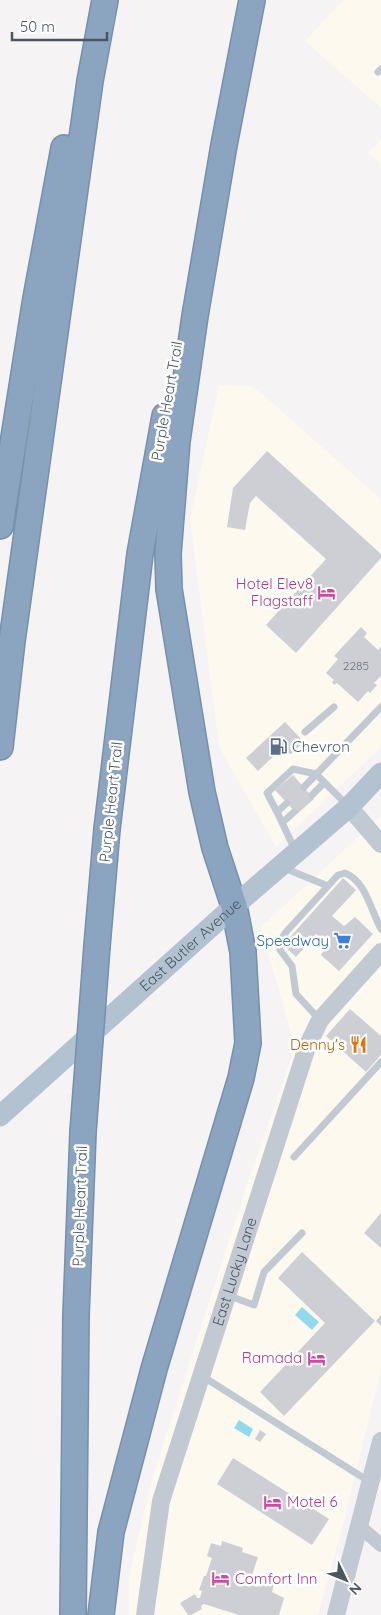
<svg xmlns="http://www.w3.org/2000/svg" width="381" height="1615" font-family="Quicksand,sans-serif">
  <rect width="100%" height="100%" fill="#f5f3f3"/>
  <path fill="#fdf9ef" d="M343,0h38v108l-76,-67z
    M381,139v25l-13,-11z
    M219,385l34,1 128,113v248l-105,100 -57,-100 -29,-227z
    M381,816v553l-38,156 -25,90h-189v-39l24,-100 95,-295 47,-134 -34,-120z"/>
  <path fill="#90daee" d="M302,1307l17,15 -7,8 -17,-15z
    M239,1420l14,9 -4,8 -15,-9z"/>
  <path fill="#cdcfd5" d="M267,451l114,103v4l-85,95 -30,-28 60,-66 -70,-63 -6,7 -5,27 -18,-3 6,-39z
    M361,627l6,6 -3,4 14,13 3,-3v29l-7,7 3,2 -7,8 -2,-2 -10,11 -21,-19 -3,2 -2,-3 2,-2 -8,-7 12,-14 -4,-3z
    M285,722l19,20 -13,12 -12,-3 -21,20 -12,-13z
    M293,775l21,24 -17,15 -22,-24z
    M343,878l13,12 -24,26 12,10 11,-9 18,17 -34,37 -18,-16 6,-10 -11,-11 -20,23 -13,-12z
    M350,1009l31,27v19l-15,17 -40,-36z
    M381,1213v35l-17,-15z
    M302,1252l73,69 -91,95 -24,-24 65,-69 -47,-45z
    M381,1315v11l-5,-5z
    M260,1430l6,4 -6,8 -5,-3z
    M233,1458l96,61 -17,26 -95,-61z
    M222,1541l21,7 -1,4 16,5 -7,21 -10,-4 -2,7 19,6 2,-7 14,4 -2,8 12,6 -5,17h-40l-35,-11 -3,2 1,3 -11,6h-3l-8,-12 15,-9 2,4h3l2,-7 -3,-1 5,-14h2l6,-18 -5,-2 4,-13 10,3z"/>
  <g fill="none" stroke-linecap="round" stroke-linejoin="round">
    <defs>
      <path id="motorway" d="M0,526l36,-228 28,-150
        M0,747l12,-106 78,-560 15,-81
        M97,946l10,-117 33,-275 25,-138
        M73,1615l3,-300 7,-183
        M101,1615l10,-83 43,-163 87,-291 7,-35 -5,-91 -9,-46 -19,-58 -13,-56 -33,-203 -1,-35 9,-113 18,-125 29,-171 28,-145"/>
    </defs>
    <use href="#motorway" stroke="#7690ad" stroke-width="28"/>
    <path stroke="#c1cad2" stroke-width="7" d="M378,72l3,-3
      M305,732l29,-25
      M304,787l77,-80
      M312,795l12,-12
      M287,803l-10,9 18,38
      M277,812l-10,-19 26,-24 23,5 32,32
      M283,822l11,-10
      M284,868l44,18
      M320,1020l-24,-26 -4,-28 -12,-16 -1,-7 7,-11 52,-57 7,-2c21,8 26,38 36,56
      M294,1157l87,-95
      M227,1295l27,10 10,-33 38,-39
      M202,1376l168,106"/>
    <path stroke="#c1cad2" stroke-width="14" d="M359,1526l22,19"/>
    <g stroke="#c1cad2" stroke-width="18">
      <path d="M349,807l32,37"/>
      <path id="s1" d="M145,1615l16,-114 146,-454 13,-27 61,-68"/>
      <path d="M336,1615l45,-174"/>
    </g>
    <path stroke="#b3c2d1" stroke-width="21" id="s2" d="M0,1116l234,-210 115,-99 32,-34"/>
    <use href="#motorway" stroke="#8ba5c1" stroke-width="25"/>
    <defs>
      <path id="motorway-bridge" d="M83,1132l14,-186"/>
    </defs>
    <use href="#motorway-bridge" stroke="#7690ad" stroke-width="28" stroke-linecap="butt"/>
    <use href="#motorway-bridge" stroke="#8ba5c1" stroke-width="25"/>
  </g>
  <defs>
    <symbol id="hotel-bare" viewBox="-9 -9 18 18"><path d="M-6-4.5h1.5V1H6V5H4.5V3h-9V5H-6ZM-4 0a1.8 1.8 0 1 1 3.6 0ZM.5 0V-2.5h3Q6-2.5 6 0Z" fill="#d1479c" stroke="#fff" stroke-width="2.5" paint-order="stroke"/></symbol>
    <symbol id="fuel-bare" viewBox="-9 -9 18 18"><path d="M-5.5-6h7V0h2V4h1.3V-2.5L3-4.5l.8-.8L6-3V5H2.5V1h-1V6h-7ZM-4.2-4.7v3.2H.2V-4.7Z" fill="#5c6f8a" stroke="#fff" stroke-width="2.5" paint-order="stroke"/></symbol>
    <symbol id="supermarket-bare" viewBox="-9 -9 18 18"><path d="M-6-5.5h2.5l.6 2H6L4.5 2H-2.5L-4.4-4H-6ZM-1.5 3.2a1.3 1.3 0 1 0 .1 0ZM3 3.2a1.3 1.3 0 1 0 .1 0Z" fill="#3f7fe0" stroke="#fff" stroke-width="2.5" paint-order="stroke"/></symbol>
    <symbol id="restaurant-bare" viewBox="-9 -9 18 18"><path d="M-5-6h1v4h1v-4h1v4h1v-4h1v5L-1.5 .5V6h-2V.5L-5-1ZM5-6V6H3V1.5H1.5Q1.5-4 5-6Z" fill="#e8710a" stroke="#fff" stroke-width="2.5" paint-order="stroke"/></symbol>
  </defs>
  <g fill-rule="evenodd">
    <use href="#hotel-bare" x="314" y="580" width="25" height="25"/>
    <use href="#fuel-bare" x="266" y="734" width="25" height="25"/>
    <use href="#supermarket-bare" x="330" y="928" width="25" height="25"/>
    <use href="#restaurant-bare" x="346" y="1032" width="25" height="25"/>
    <use href="#hotel-bare" x="304" y="1346" width="25" height="25"/>
    <use href="#hotel-bare" x="260" y="1490" width="25" height="25"/>
    <use href="#hotel-bare" x="208" y="1566" width="25" height="25"/>
  </g>
  <g text-anchor="middle" stroke-width="5" stroke-linejoin="round" paint-order="stroke">
    <g font-size="12" fill="#6b747e">
      <text x="356" y="670">2285</text>
    </g>
    <g font-size="15" fill="#4a5661" stroke="#fff">
      <text transform="translate(167 401) rotate(-80)" y="5">Purple Heart Trail</text>
      <text transform="translate(111 802) rotate(-84)" y="5">Purple Heart Trail</text>
      <text dy="5" stroke="none"><textPath href="#s2" startOffset="256">East Butler Avenue</textPath></text>
      <text transform="translate(80 1206) rotate(-88)" y="5">Purple Heart Trail</text>
      <text dy="5" stroke="none"><textPath href="#s1" startOffset="356">East Lucky Lane</textPath></text>
    </g>
    <g font-size="15" fill="#b23c85" stroke="#fff" text-anchor="end">
      <text x="313" y="589">Hotel Elev8<tspan x="313" dy="17">Flagstaff</tspan></text>
      <text x="302" y="1363">Ramada</text>
      <text x="287" y="1507" text-anchor="start">Motel 6</text>
      <text x="235" y="1584" text-anchor="start">Comfort Inn</text>
    </g>
    <g font-size="15" fill="#4e5e75" stroke="#fff" text-anchor="start">
      <text x="292" y="752">Chevron</text>
    </g>
    <g font-size="15" fill="#366cbe" stroke="#fff" text-anchor="end">
      <text x="329" y="946">Speedway</text>
    </g>
    <g font-size="15" fill="#c56008" stroke="#fff" text-anchor="end">
      <text x="345" y="1050">Denny's</text>
    </g>
  </g>
  <g transform="translate(346 1580) rotate(133)" stroke="#ffffff" stroke-width="4" paint-order="stroke">
  <path d="M0-4L9 19L0 12L-9 19Z" fill="#4a5661"/>
  <text y="-8" font-size="14" font-weight="bold" text-anchor="middle" fill="#4a5661">N</text>
  </g>
  <path d="M12 32v8h95v-8" fill="none" stroke="#4a5661" stroke-width="2.5"/>
  <text x="20" y="32" font-size="15" fill="#4a5661" stroke="#ffffff" stroke-width="4" paint-order="stroke">50 m</text>
</svg>
